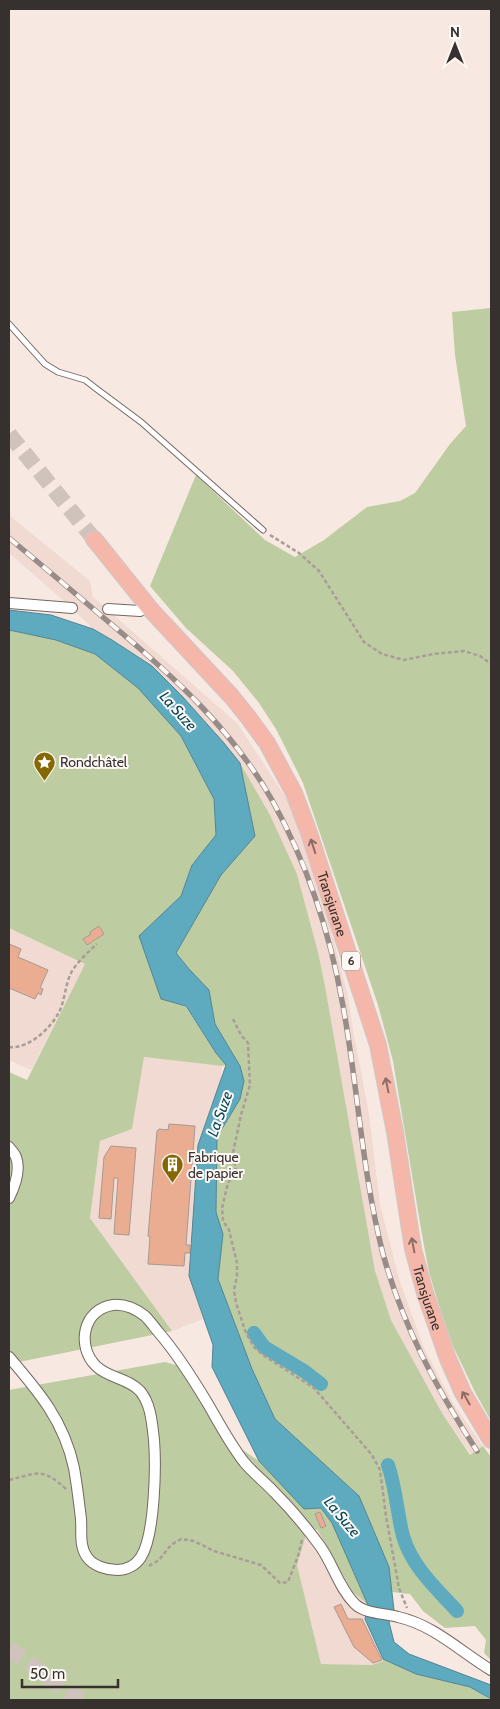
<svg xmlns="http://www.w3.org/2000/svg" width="500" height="1709" font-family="Cabin,sans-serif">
  <rect width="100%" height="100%" fill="#f7e8e2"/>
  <path fill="#f0dad1" d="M9,515l81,66 3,16 145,127 50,77 37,106 22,85 6,38 16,84 11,91 20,77 24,66 30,57 29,41 -12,9 -29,-42 -51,-93 -16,-48 -50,-286 -7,-34 -21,-78 -27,-59 -30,-52 -16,-20 -42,-47 -30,-30 -40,-26 -19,-11 -21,-21 -63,-55z
    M9,928l76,36 -54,106 -22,-10z
    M144,1057l78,9 -2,20 -22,59 -8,100 -1,31 14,43 -31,12 -82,-113 10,-77 32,-12z
    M317,1529l35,62 16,14 -3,14 18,42 -11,4 -51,-1 -24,-99 9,-30z"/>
  <path fill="#becca2" d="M491,308v1113l-16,-29 -22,-46 -13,-37 -11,-37 -7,-37 -29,-174 -15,-56 -75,-222 -27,-54 -17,-26 -26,-32 -47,-43 -36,-42 46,-111 69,65 30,17 29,-17 43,-33 33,-6 15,-8 35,-49 16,-18 -11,-71 -3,-43z
    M9,630l47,10 39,14 43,34 43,48 33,63 3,36 -25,29 -11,32 -42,40 77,117 10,12 -4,1 -78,-9 -12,72 -32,12 -10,77 82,113 -163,33v-292l18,8 58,-116 -76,-36z
    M240,763l30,52 27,59 21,78 7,34 50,285 16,49 51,93 28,42 13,-9 8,11v203l-7,-7 2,-13 -11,-14 -30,2 -22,-17 -13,-17 -18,-2 -3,-25 -30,-71 -84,-77 -23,-50 -34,-90 5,-45 -7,-22 1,-75 23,-38v-33l-25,-42 -6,-34 -20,-21 -13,-16 45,-78 34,-39z
    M165,1362l22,6 50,78 22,15 45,48 17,-1 11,15 36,82 -16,-14 -35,-62 -11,6 -9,30 24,99 51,1 11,-4v-2l33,15 54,13 21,13h-482v-310z"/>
  <path fill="#5eaabf" stroke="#528594" d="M9,610l42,5 42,14 19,11 40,26 30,30 42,47 16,20 15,73 -34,39 -45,78 13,16 20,21 6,34 25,42 4,15 -4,18 -23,38 -1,75 7,22 -5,45 34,90 23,50 84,77 30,71 5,43 -5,12 5,20 15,12 82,31v14l-21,-12 -54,-13 -33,-15 -18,-40 3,-14 -36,-82 -11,-15 -17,1 -45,-48 -47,-94 1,-22 -24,-69 9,-131 28,-80 -10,-12 -30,-47 -25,-7 -22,-63 42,-40 11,-31 24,-30 -2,-36 -33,-63 -43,-48 -43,-34 -39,-14 -47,-10z"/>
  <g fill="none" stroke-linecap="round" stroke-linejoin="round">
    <path stroke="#5eaabf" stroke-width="14" d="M254,1333l10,14 40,24 17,13
      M388,1465c8,23 9,48 15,71 9,31 33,52 54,75"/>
  </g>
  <path fill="#ebad92" stroke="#a79993" d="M99,926l5,8 -17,11 -4,-6 8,-5 -1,-2z
    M9,944l12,5 -3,8 30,13 -8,18 3,1 -2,6 -3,-2 -3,6 -26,-11z
    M169,1124l26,2 -9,119h4v8h-5l-1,13 -36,-2 2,-27 -2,-1 9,-105 2,-2 9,1z
    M111,1146l25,2 -7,87 -15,-1 4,-56h-4l-3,41 -12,-1 5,-61z
    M320,1512l6,14 -5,2 -6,-14z
    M341,1604l7,15h14l20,41 -9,3 -19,-16 -20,-40z"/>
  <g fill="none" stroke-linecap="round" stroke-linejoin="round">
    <path stroke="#d0c3be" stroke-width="16" stroke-dasharray="16 8" stroke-linecap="butt" d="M9,434l85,105
      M9,1649l72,51"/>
    <defs>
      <path id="lane" d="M9,324l36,40 13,8 27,8 13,10 43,32 122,108"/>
      <path id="street" d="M9,603l63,5
        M108,609l32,2
        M9,1147c2,3 6,7 7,10 5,14 -1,29 -7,41
        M9,1357c30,35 55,64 65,111 3,17 5,34 7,51 1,13 -2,27 6,38 6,9 20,13 30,13 10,0 19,-5 24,-13 14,-22 15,-91 13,-117 -2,-17 -3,-36 -14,-49 -12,-13 -32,-13 -44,-25 -20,-20 -13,-57 17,-61 12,-1 23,4 32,11 5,5 10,12 15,18 18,21 33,45 48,70 11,19 22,40 36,58 9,11 22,21 32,32 16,16 30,33 44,52 13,18 19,42 35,58 10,10 30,9 43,13 36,8 63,35 93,53"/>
      <g id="primary">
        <path id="s1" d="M94,539l57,71 81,87 16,20 19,26 27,50 15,40 69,212 17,87 18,117 12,44 23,66 15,34 28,47"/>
      </g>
    </defs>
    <use href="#lane" stroke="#746762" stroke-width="7"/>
    <use href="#street" stroke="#746762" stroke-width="12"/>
    <use href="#primary" stroke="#cbc9c9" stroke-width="18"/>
    <path stroke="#a99d99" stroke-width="2.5" stroke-dasharray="4 2.5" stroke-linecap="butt" d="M270,535l29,18 20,18 45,71 18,12 22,6 29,-6 31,-3 16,5 11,8
      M233,1019l8,16 7,8 2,42 -9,30 -8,38 3,18 -8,12 -6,25 1,13 6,9 8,33v13l-3,14 2,13 10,30 8,14 9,8 51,33 58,67 8,15 6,46 13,72 8,20
      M9,1047c19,2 40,-17 49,-33 7,-12 7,-29 13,-41 6,-11 17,-21 26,-29
      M9,1480c29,-7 33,-13 57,9
      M149,1566l10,-6 12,-15 10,-6 13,2 20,10 47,14 19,18 8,-1 10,-26 4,-16"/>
    <use href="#lane" stroke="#fff" stroke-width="5"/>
    <use href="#street" stroke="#fff" stroke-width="10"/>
    <use href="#primary" stroke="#f4b7a9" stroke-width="16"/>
    <defs>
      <path id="rail" d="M9,538c34,28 68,57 102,86 62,52 120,104 161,176 36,65 58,133 71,206 15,82 19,166 40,248 20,72 53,134 94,197"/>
    </defs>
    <use href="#rail" stroke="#978c88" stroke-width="5.5"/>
    <use href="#rail" stroke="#fef8f5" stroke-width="4" stroke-dasharray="11" stroke-linecap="butt"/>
  </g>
  <defs><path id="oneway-shaft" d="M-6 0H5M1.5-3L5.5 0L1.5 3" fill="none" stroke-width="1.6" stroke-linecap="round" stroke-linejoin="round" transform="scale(1.25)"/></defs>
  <g stroke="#8c6d65">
    <use href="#oneway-shaft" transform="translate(313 846) rotate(-108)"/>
    <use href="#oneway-shaft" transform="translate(387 1085) rotate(-101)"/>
    <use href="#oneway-shaft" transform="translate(413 1245) rotate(-101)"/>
    <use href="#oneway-shaft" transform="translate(466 1398) rotate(-120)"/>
  </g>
  <defs>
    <symbol id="sight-pin" viewBox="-11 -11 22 30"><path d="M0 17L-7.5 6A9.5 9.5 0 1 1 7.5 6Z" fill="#866802" stroke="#fef8f5"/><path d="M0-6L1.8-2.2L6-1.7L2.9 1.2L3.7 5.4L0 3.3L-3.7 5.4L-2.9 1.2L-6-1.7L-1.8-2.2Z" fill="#fff"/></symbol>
    <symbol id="building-pin" viewBox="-11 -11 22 30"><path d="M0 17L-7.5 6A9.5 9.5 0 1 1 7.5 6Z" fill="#866802" stroke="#fef8f5"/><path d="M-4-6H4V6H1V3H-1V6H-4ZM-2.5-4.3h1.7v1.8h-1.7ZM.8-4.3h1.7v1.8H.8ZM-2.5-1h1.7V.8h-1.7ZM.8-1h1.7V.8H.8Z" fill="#fff"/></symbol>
  </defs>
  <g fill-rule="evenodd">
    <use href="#sight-pin" x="32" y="750" width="25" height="34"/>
    <use href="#building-pin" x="160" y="1152" width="25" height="34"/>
  </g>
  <g text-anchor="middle" stroke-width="4" stroke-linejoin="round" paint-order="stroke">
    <rect fill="#fef8f5" stroke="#726c6a" stroke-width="1" x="342" y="951.5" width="18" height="19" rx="4"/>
    <g font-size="12" font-weight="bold" fill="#36302e">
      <text x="351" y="965">6</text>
    </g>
    <g font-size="14" fill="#36302e" stroke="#fef8f5" text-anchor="start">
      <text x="60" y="767">Rondchâtel</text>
      <text x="188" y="1162">Fabrique<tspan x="188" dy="16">de papier</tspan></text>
    </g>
    <g font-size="14" fill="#36302e" stroke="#fef8f5">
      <text dy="5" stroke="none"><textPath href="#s1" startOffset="442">Transjurane</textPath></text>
      <text dy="5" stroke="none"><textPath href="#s1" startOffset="848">Transjurane</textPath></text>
    </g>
    <g font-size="15" font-style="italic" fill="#004757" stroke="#fef8f5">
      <text transform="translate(178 711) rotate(48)" y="5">La Suze</text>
      <text transform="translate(220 1114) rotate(-70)" y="5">La Suze</text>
      <text transform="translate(342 1517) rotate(50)" y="5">La Suze</text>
    </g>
  </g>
  <rect width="500" height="1709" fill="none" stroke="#36302e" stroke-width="20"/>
  <g transform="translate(455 45)" stroke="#fef8f5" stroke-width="4" paint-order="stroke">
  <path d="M0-4L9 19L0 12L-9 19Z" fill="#36302e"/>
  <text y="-8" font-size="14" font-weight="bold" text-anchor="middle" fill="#36302e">N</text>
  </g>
  <path d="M22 1679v8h96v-8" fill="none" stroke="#36302e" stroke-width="2.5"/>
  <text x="30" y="1679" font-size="15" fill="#36302e" stroke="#fef8f5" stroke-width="4" paint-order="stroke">50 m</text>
</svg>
